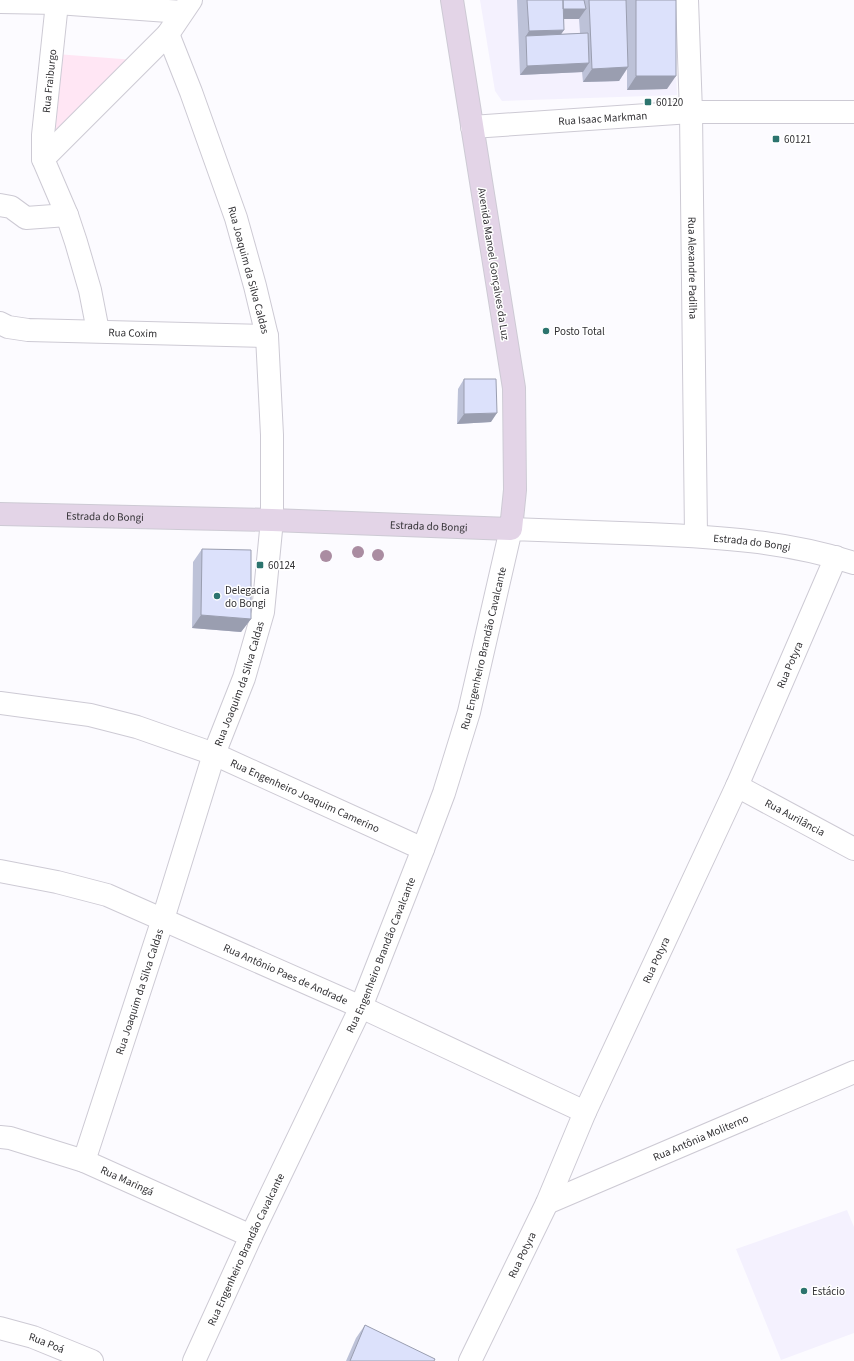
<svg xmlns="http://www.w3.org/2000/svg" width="854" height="1361" font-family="'Source Sans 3',sans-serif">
  <rect width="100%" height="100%" fill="#fcfbff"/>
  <path fill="#f4f1fe" d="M480,0h193l4,95 -175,6 -7,-10z
    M847,1210l7,17v106l-73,27 -45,-111z"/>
  <path fill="#ffe6f4" d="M56,54l79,6 -81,83z"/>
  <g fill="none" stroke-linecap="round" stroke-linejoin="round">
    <defs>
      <g id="minor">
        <path id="s1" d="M687,0l4,112 5,424"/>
        <path d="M0,2l57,1 125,9"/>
        <path d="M57,3l-14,132v24l24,56 9,27 14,48 8,41"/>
        <path d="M43,159l125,-125 23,-34"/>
        <path d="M0,205l11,2 15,11 41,-3"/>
        <path id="s2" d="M0,323l8,4 20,3 239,6"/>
        <path id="s3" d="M0,703l90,12 47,12 77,27 209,95"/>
        <path id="s4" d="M737,786l117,63"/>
        <path id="s5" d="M0,871l57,11 50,13 254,112 224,105"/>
        <path id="s6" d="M0,1137l10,1 74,23 167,75"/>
        <path id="s7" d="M84,1161l79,-242 51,-165 30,-76 19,-66 9,-92v-85l-5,-99 -12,-50 -19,-68 -45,-126 -23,-58"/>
        <path id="s8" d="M547,1203l307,-131"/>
        <path id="s9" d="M0,1328l33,9 59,24"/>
        <path id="s10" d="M194,1361l57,-125 110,-229 62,-158 21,-56 25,-81 42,-183c46,2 91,3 137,5 69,3 139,7 206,29"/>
        <path id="s11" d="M470,1361l77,-158 38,-91 152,-326 99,-229"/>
      </g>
      <g id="tertiary">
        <path id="s12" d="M472,127l219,-15h163"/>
      </g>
      <g id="secondary">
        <path id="s13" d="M0,514l272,6 239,9 4,-39 -1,-102 -62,-388"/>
      </g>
    </defs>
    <use href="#minor" stroke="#cdcad4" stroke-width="24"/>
    <use href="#tertiary" stroke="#cdcad4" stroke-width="24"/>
    <use href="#secondary" stroke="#cdcad4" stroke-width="24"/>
    <use href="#minor" stroke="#fff" stroke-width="22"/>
    <use href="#tertiary" stroke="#fff" stroke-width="22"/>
    <use href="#secondary" stroke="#e3d4e7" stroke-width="22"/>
  </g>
  <g fill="#aa8ca1">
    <circle cx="358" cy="552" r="6"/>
    <circle cx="378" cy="555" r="6"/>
    <circle cx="326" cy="556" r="6"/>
  </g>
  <path fill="#bdc2d8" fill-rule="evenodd" d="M517,0h109v21v-21h50l-9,89 -40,1v-21l-8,12 -36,1 -1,-10 -62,3zM564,19h15l1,14 -19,1 3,-4z
    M464,379l27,43 -34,2 1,-35z
    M202,549l49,70 -10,13 -49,-4 1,-66z
    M365,1325l69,36h-88l10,-23z"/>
  <path fill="#9a9eb0" d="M563,9h23l-7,10h-22z
    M564,30l-9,13 -29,-7 3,-5z
    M589,63l-6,9 -63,3 7,-9z
    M628,67l-9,14 -36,1 9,-13z
    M636,76h40l-9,13 -40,1z
    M497,413l-6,9 -34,2 7,-10z
    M201,615l50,4 -10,13 -49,-4z"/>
  <path fill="#dce1fb" stroke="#9a9eb0" d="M527,0h36l1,30 -35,1z
    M563,0h21l2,9h-23z
    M589,0h37l2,67 -36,2z
    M636,0h40v76h-40z
    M588,33l1,30 -62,3 -1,-30z
    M464,379h32l1,34 -33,1z
    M202,549l49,1v69l-50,-4z
    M365,1325l70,34 -1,2h-84z"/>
  <g fill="#2c746e" stroke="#fff" stroke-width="1.5">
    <rect x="644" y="98" width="8" height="8" rx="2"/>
    <rect x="772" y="135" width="8" height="8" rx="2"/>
    <circle cx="546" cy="331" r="4"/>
    <rect x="256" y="561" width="8" height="8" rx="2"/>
    <circle cx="217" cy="596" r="4"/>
    <circle cx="804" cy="1291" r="4"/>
  </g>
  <g text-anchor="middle" stroke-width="3" stroke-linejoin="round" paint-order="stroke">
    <g font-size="11" fill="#323134" stroke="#fff">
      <text transform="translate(49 81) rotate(-84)" y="4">Rua Fraiburgo</text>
      <text dy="4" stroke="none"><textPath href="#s12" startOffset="131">Rua Isaac Markman</textPath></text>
      <text transform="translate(494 264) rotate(81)" y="4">Avenida Manoel Gonçalves da Luz</text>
      <text dy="4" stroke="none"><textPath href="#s1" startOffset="268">Rua Alexandre Padilha</textPath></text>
      <text transform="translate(249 270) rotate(75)" y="4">Rua Joaquim da Silva Caldas</text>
      <text dy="4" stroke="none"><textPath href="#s2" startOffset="134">Rua Coxim</textPath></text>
      <text dy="4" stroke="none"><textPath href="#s13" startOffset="105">Estrada do Bongi</textPath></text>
      <text dy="4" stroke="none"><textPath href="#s13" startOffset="429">Estrada do Bongi</textPath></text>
      <text dy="4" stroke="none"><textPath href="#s10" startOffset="1135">Estrada do Bongi</textPath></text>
      <text dy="4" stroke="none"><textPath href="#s10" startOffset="771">Rua Engenheiro Brandão Cavalcante</textPath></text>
      <text dy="4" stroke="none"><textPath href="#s11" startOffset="766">Rua Potyra</textPath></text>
      <text dy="4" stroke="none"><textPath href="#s7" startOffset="502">Rua Joaquim da Silva Caldas</textPath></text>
      <text dy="4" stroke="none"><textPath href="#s3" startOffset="321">Rua Engenheiro Joaquim Camerino</textPath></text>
      <text dy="4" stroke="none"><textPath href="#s4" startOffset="66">Rua Aurilância</textPath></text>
      <text dy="4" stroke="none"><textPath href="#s10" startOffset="447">Rua Engenheiro Brandão Cavalcante</textPath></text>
      <text dy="4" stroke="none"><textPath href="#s11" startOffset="442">Rua Potyra</textPath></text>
      <text dy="4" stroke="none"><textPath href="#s5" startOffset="305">Rua Antônio Paes de Andrade</textPath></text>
      <text dy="4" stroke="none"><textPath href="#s7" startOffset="178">Rua Joaquim da Silva Caldas</textPath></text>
      <text dy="4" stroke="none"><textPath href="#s8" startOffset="167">Rua Antônia Moliterno</textPath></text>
      <text dy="4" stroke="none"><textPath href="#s6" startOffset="135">Rua Maringá</textPath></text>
      <text dy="4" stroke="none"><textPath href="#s10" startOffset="123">Rua Engenheiro Brandão Cavalcante</textPath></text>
      <text dy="4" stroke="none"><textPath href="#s11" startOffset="118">Rua Potyra</textPath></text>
      <text dy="4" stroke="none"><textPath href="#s9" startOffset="49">Rua Poá</textPath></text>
    </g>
    <g font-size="11" fill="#323134" stroke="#fff" text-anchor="start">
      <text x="656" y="106">60120</text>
      <text x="784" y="143">60121</text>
      <text x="554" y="335">Posto Total</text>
      <text x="268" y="569">60124</text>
      <text x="225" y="594">Delegacia<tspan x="225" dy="13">do Bongi</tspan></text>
      <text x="812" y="1295">Estácio</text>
    </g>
  </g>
</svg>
